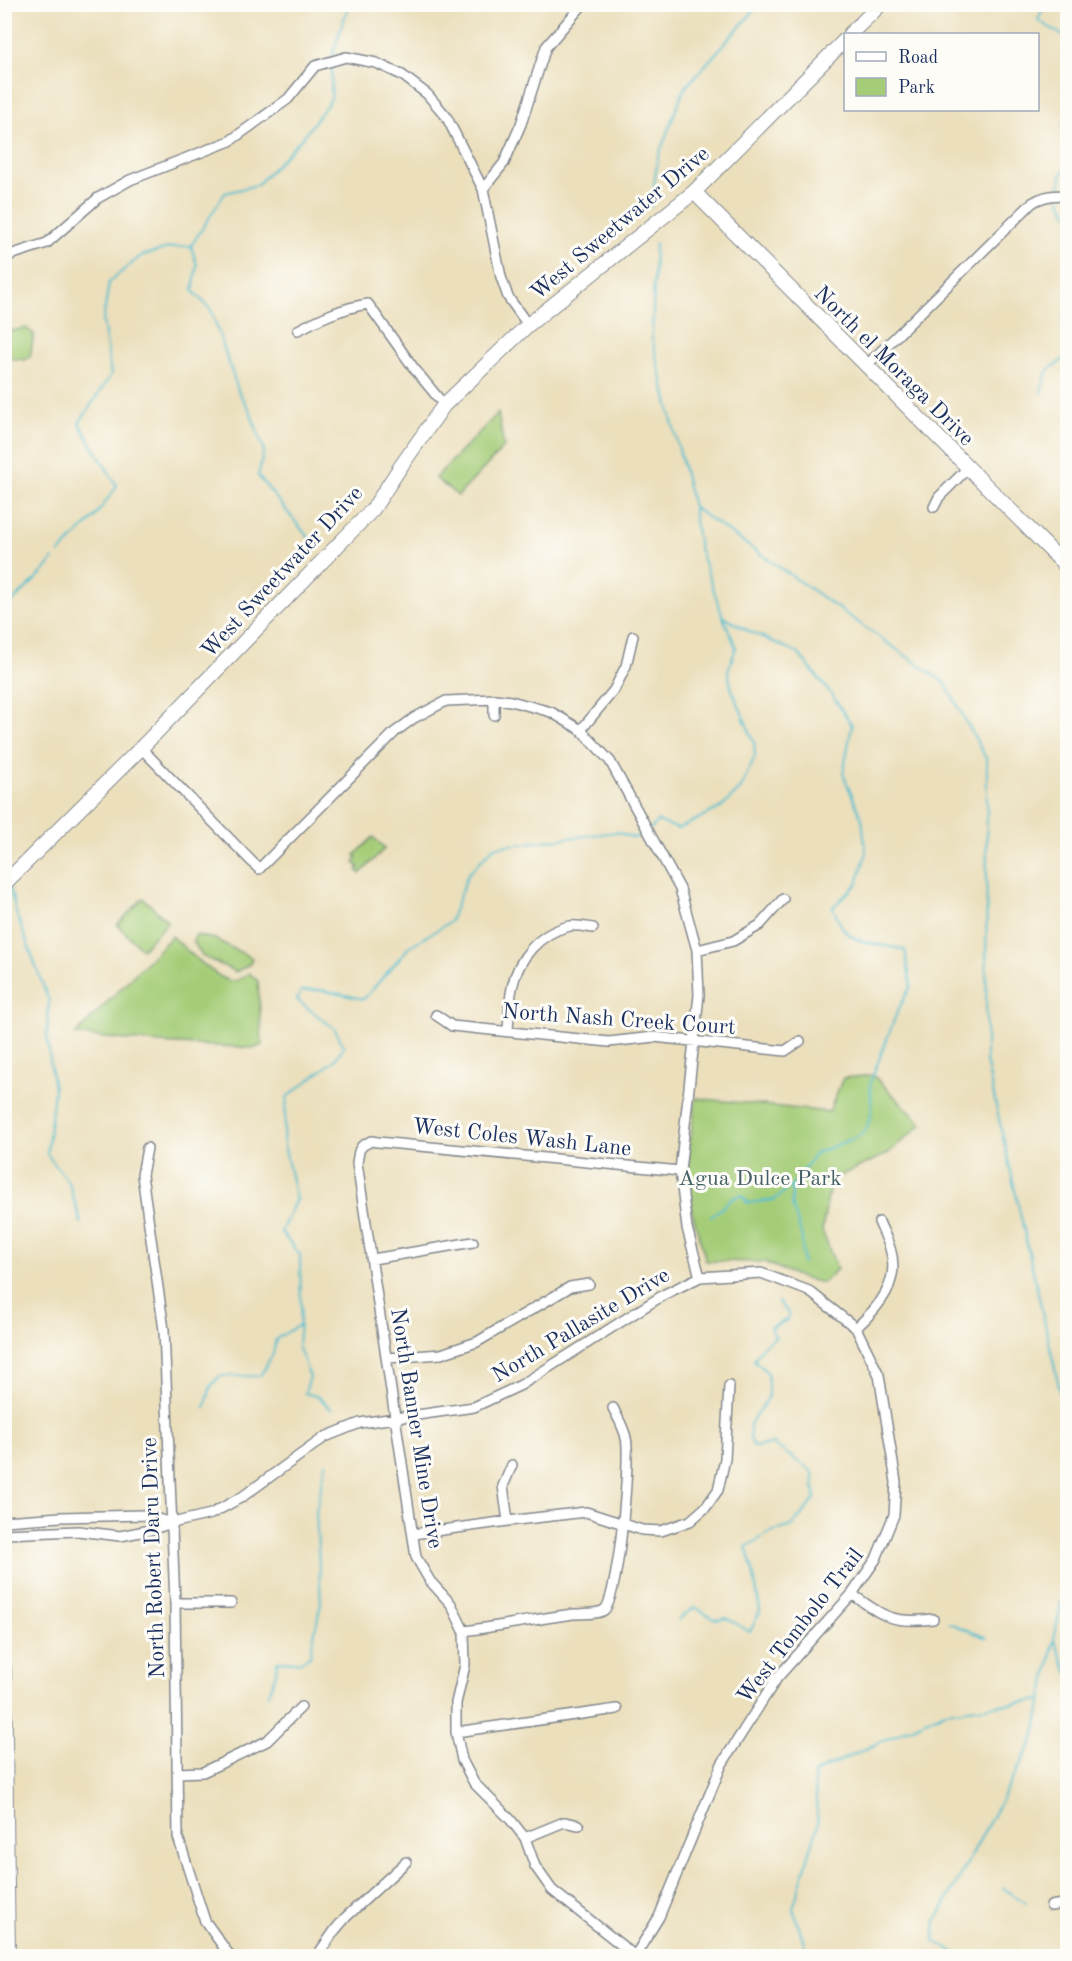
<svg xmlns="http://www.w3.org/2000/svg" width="1072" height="1961" font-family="'Old Standard TT',serif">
  <rect width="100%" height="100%" fill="#fdfcf7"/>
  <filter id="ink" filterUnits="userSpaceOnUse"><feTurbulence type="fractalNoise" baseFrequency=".0167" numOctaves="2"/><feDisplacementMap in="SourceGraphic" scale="12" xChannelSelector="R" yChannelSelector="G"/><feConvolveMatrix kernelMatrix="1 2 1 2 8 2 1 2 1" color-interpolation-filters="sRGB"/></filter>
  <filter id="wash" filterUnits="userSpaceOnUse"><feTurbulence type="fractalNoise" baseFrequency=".008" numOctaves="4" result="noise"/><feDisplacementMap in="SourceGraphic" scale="24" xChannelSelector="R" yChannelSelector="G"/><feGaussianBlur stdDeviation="1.35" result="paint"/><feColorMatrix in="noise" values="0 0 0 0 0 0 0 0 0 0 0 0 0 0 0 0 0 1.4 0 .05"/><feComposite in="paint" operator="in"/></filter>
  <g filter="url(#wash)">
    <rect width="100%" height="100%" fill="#ebdfbc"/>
    <path fill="#a5cd78" stroke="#607e6b" stroke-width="1.5" d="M26,328l8,6 -4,23 -5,3 -20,-3v-25z
      M498,413l6,34 -46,49 -23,-18z
      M373,837l12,11 -25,26 -3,-4 2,-3 -5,-4 3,-5 -2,-3z
      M143,898l25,24 -26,27 -25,-24z
      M196,935l19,4 37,19 -2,6 -14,8 -34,-16 -9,-15z
      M172,936c11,11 45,43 59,45 6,1 12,-4 18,-8l9,8 4,64 -6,3 -97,-5 -84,-8z
      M873,1075l49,49 -35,30 -56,26 -9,50 15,39 -14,14 -21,-5 -38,-16 -58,-1 -18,-64 1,-47 7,-52 133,14 14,-34z"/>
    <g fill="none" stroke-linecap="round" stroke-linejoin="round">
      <path stroke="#54bed0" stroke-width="2" d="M1045,4l-7,16 30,19
        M333,59v-6l16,-49
        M1068,117l-6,8 6,14
        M1060,193l1,-18 7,-9
        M1060,199l8,15
        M651,207l7,-50 26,-68 76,-85
        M655,243l-3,96 41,168 252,176 42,77 -1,301 82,366
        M1068,306l-6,16 6,15
        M1041,392l6,-21 21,-15
        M693,507l6,41 24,69 26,14 49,22 34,42 20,30 -9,49 19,45 4,35 -9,30 -24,23c3,7 7,19 13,25 12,13 42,13 59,18l6,36 -13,24 -28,73 2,28 -6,19 -11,8 -39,15 -24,32v19l10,33 1,26
        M312,542l-54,-66 6,-26 -14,-39 -11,-18 -28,-83 -18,-19 4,-26 -6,-19 34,-53 32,-8 47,-49 27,-37 1,-34
        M59,553l34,-34 24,-33 -38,-63 32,-48 -8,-54 6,-39 32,-26 27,-8 23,-2
        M4,610l41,-40 8,-11
        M651,829l7,-8 20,8 44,-22 19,-19 14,-32 -1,-14 -23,-55 -3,-16 8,-24 -13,-30
        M4,866l2,8
        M9,885l8,31 32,85 -2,34 7,56 -7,63 22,29 12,40
        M711,1217l22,-19 8,-3 7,8 26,-3 17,-14
        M205,1408l6,-22 9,-10h40l13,-22 3,-15 23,-14
        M332,1410l-13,-13 -14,-4 5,-16 -12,-31 3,-38 -1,-53 -19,-23 15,-33 -13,-59 4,-43 48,-37 9,-14 -10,-18 -37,-28 4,-9 19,-1 44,9 46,-53 40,-24 18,-48 26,-27 123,-15 17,6 12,-6
        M678,1620l17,-13 21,13 11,-2 23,14 10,-21 -7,-40 -7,-24 25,-15 21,-6 23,-27 -2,-27 -40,-28 -19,3 -4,-9v-14l18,-26v-25l-14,-13 10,-15 12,-8 -6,-9 17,-8 2,-6 -11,-12
        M949,1623l38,15
        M1055,1642l13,31
        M268,1695l8,-22 1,-12 22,1 11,-6 11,-54 -5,-90 10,-49
        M1003,1888l23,15
        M808,1956l-15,-48 25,-83 -4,-52 131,-61 97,-12
        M961,1956l-27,-15 2,-20 98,-182 34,-169"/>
    </g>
  </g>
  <g filter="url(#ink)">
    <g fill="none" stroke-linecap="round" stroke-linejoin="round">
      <defs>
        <path id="street" d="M483,189l21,-26 17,-39 25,-77 37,-43
          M4,257l43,-14 51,-45 32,-18 100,-39 58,-42 27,-33 31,-9 30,6 26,12 25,19 19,22 37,73 18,88 7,20 20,28
          M298,330c23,-12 44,-22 70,-26l45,63 31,38
          M866,366l166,-163c11,-7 22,-9 36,-7
          M934,507l5,-10 29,-29
          M494,715v-16
          M581,730l33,-40 12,-24 7,-30
          M141,748l118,121 136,-137 19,-14 32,-17 49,-2 16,2 40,11 30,18 29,31 70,128 17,61 2,45 -19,176 7,57 13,49
          M697,950l36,-9 27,-16 23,-26
          M436,1015l16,11 157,16 45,-5 131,14 15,-10
          M508,1031c1,-14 1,-29 4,-43 6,-30 27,-55 58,-62 7,-1 16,1 23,2
          M362,1146l-3,5 -2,12 59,394 14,24 21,23 13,27 1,34 -9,38v29l6,28 12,23 36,36 15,19 10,28 17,24 83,66
          M362,1146l9,-5 7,1 302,29
          M147,1148l-5,27 22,155 11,273 3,234 27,84 25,35
          M373,1259l100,-17
          M856,1328c23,-21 45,-46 34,-80 -3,-9 -7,-17 -11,-26
          M387,1358l54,-4 36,-12 93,-55 19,-3
          M4,1521l57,-4 83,-2 28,8
          M508,1521l-5,-35 9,-21
          M4,1534l74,-3 42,5 30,-6 22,-7 39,-9 31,-17 83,-60 35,-14 114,-16 47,-22 144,-91 35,-17 61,-4 48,18 47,37 23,47 17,107 -2,33 -18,44 -24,35 -75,84 -55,86 -63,153 -24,39
          M413,1534l95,-13 78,-9 56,18 19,1 29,-10 16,-14 12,-17 7,-31 4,-73
          M852,1594c32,23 41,30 81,25
          M175,1603h56
          M464,1631c36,-5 72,-12 109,-17 9,-1 24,1 31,-4 14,-10 27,-151 22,-172 -2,-10 -8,-20 -13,-30
          M456,1732l161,-23
          M177,1773l26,-1 64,-31 34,-34
          M525,1838l39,-16 15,3
          M1051,1906l17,-3
          M317,1956l18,-26 11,-13 60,-55"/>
        <path id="secondary" d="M850,34l31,-30
          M694,192l374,376
          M4,884l137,-136 232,-239 28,-43 43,-61 84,-80 166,-133 152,-153
          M4,1669l4,287"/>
      </defs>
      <use href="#street" stroke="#83878d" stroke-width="12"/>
      <use href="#secondary" stroke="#83878d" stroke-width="16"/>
      <use href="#street" stroke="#fff" stroke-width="9"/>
      <use href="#secondary" stroke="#fff" stroke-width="14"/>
    </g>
  </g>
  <g text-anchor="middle" stroke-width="6" stroke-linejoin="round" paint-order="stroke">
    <g font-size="22" fill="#1b2f5e" stroke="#fdfcf7">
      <text transform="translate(619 222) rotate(-40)" y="8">West Sweetwater Drive</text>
      <text transform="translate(895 365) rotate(45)" y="8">North el Moraga Drive</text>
      <text transform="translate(281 571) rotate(-47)" y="8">West Sweetwater Drive</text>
      <text transform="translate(619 1018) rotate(4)" y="8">North Nash Creek Court</text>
      <text transform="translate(522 1136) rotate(6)" y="8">West Coles Wash Lane</text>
      <text transform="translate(580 1324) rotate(-31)" y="8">North Pallasite Drive</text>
      <text transform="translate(418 1428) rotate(81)" y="8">North Banner Mine Drive</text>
      <text transform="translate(152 1558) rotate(-92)" y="8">North Robert Daru Drive</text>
      <text transform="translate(799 1625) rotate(-52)" y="8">West Tombolo Trail</text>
    </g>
    <g font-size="22" fill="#445e66" stroke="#fdfcf7">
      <text x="760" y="1185">Agua Dulce Park</text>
    </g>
  </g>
  <rect width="1072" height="1961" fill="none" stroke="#fdfcf7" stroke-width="24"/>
  <rect x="844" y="33" width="195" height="78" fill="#fdfcf7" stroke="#a3aaba" stroke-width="1.5"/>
  <rect x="856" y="52" width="30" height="9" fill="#ffffff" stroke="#a3aaba" stroke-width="1.5"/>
  <text x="898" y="63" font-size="18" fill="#1b2f5e">Road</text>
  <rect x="856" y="78" width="30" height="18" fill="#a5cd78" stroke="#a3aaba" stroke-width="1.5"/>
  <text x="898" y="93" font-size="18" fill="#1b2f5e">Park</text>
</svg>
